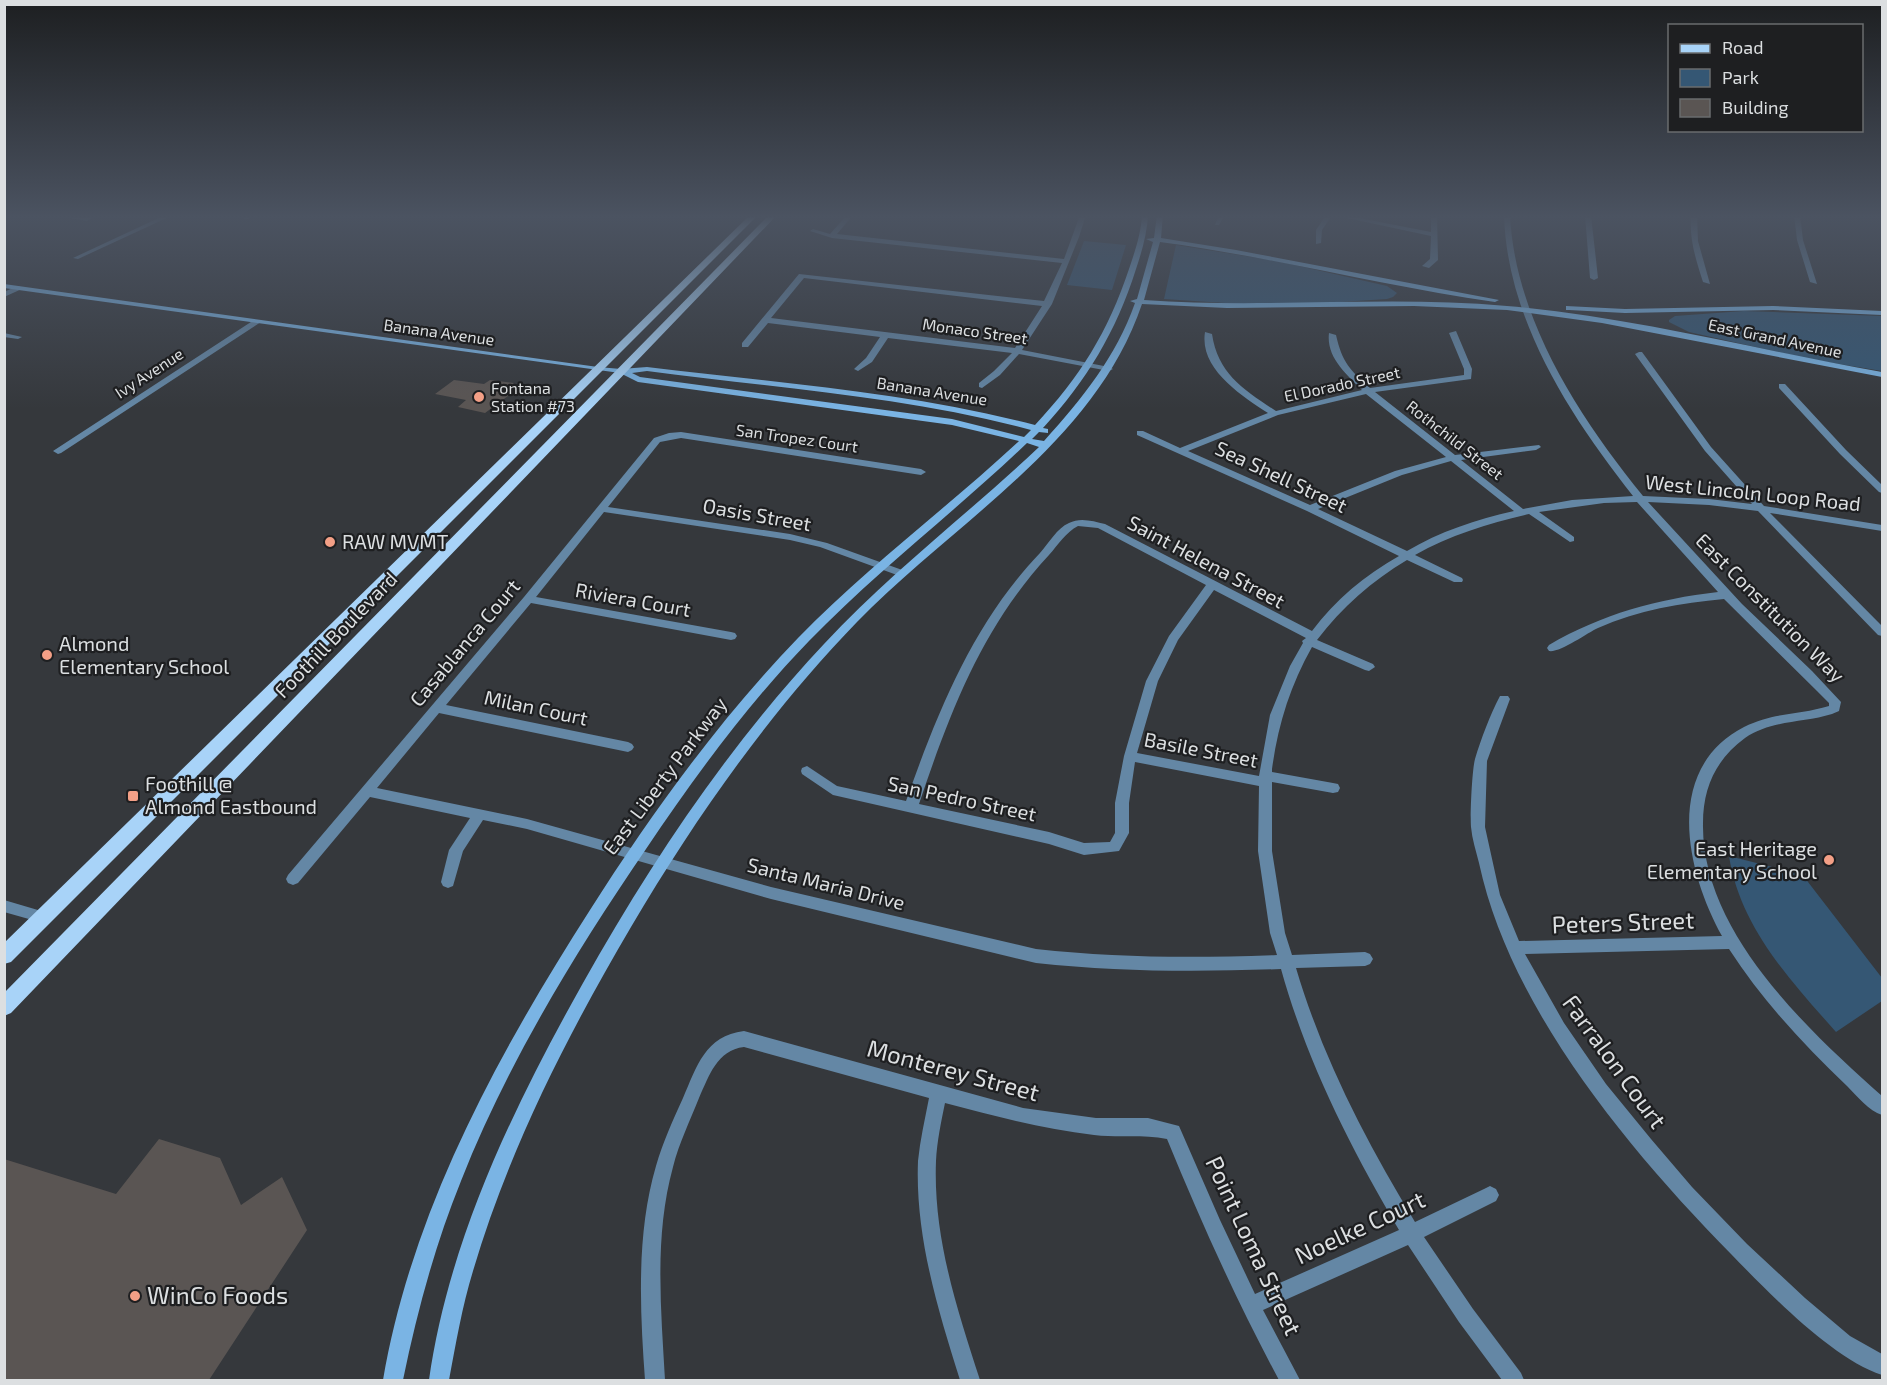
<svg xmlns="http://www.w3.org/2000/svg" width="1887" height="1385" font-family="'Exo 2',sans-serif">
  <rect width="100%" height="100%" fill="#35383c"/>
  <path fill="#355774" d="M1084,241l42,4 -14,45 -45,-5z
    M1176,245l101,16 110,25 10,7 -4,4 -6,2 -62,4 -85,1 -76,-5z
    M1744,311l138,5v55l-68,-11 -125,-28 -20,-10v-2l6,-4z
    M1729,856l55,14 14,-1 84,109v23l-46,31c-46,-52 -96,-105 -107,-176z"/>
  <path fill="#5a5553" d="M454,380l30,4 6,-4 24,3 -6,5 8,2 -31,23 -27,-6 8,-7 -31,-6z
    M159,1139l61,19 21,47 41,-28 25,53 -98,150h-205v-221l112,35z"/>
  <g fill="none" stroke-linecap="round" stroke-linejoin="round">
    <path fill="#6487a5" fill-rule="evenodd" d="M53,215l33,2 5,-2h7l-11,6z
      M165,215h8l-95,44 -5,-1z
      M228,215h17l6,2 -3,2z
      M847,215h6l-16,19 227,25 16,-44h6l-7,22 -27,67 -30,46 87,17 4,2 -4,2 -90,-17 -19,21 -18,13 -3,-1v-4l15,-12 18,-18 -124,-15 -16,24 -14,9 -4,-2 12,-11 14,-21 -112,-14 -20,24h-6v-4l57,-69 245,27 18,-38 -230,-25 -22,-7 3,-2 17,5zM804,278l238,28 -27,42 -244,-30z
      M1219,215h6l-6,10h-4z
      M1326,215h6l-10,15 -1,13 -5,1v-14z
      M1333,215h11l87,17v-17h6l1,45 -9,8 -7,-2 8,-7 1,-23z
      M1504,215h6c5,104 69,202 133,281l66,3 43,5 -47,-53 -70,-97 4,-2h3l69,95 53,59 118,19v6l-112,-18 112,113v10l-4,-1 -120,-124 -49,-6 -61,-3 94,102 70,67 29,31 -2,9 -7,3c-29,9 -61,6 -87,24 -29,21 -42,50 -42,85 -2,109 105,207 179,273v19c-13,-4 -25,-19 -35,-29 -44,-42 -85,-86 -118,-137l-204,5 39,69 42,61 45,55 41,48 55,57 58,54 45,38 32,18v21c-50,-16 -114,-83 -151,-121 -102,-104 -221,-246 -252,-391 -3,-12 -7,-24 -8,-36 -1,-12 1,-57 4,-68 6,-20 15,-44 25,-63h8l2,3 -23,62 -2,66 15,68 19,46 203,-5c-36,-65 -59,-167 22,-209 30,-15 56,-12 85,-21v-3l-12,-12 -93,-92c-43,4 -86,11 -126,29 -11,5 -38,25 -49,23l-2,-3 2,-3c53,-31 108,-46 169,-53l-81,-90 -33,1 -65,9 35,25v4l-4,1 -41,-28c-39,9 -79,21 -114,41l47,23 1,2 -1,2h-8l-47,-22c-35,21 -65,47 -90,80l56,24 2,3 -6,4 -4,-1 -53,-23c-22,39 -34,78 -40,122v3l61,11 5,1 2,4 -2,4 -5,1 -61,-11v69l13,82 7,22 73,-3 5,2 3,5 -3,5 -5,2 -69,2c27,91 70,173 119,254l69,-33 6,-3 6,3 3,6 -3,6 -72,36 49,72 48,64 3,7h-22l-43,-58 -51,-77 -145,65 37,70h-21c-42,-78 -78,-158 -112,-241 -24,-5 -48,-1 -73,-4 -51,-6 -100,-19 -149,-32 -4,19 -8,39 -9,58 -3,76 21,148 44,219h-20c-22,-70 -45,-144 -42,-219 2,-21 7,-42 11,-63l-185,-51c-27,3 -35,29 -45,51 -9,23 -20,45 -26,69 -19,69 -12,142 -8,213h-20c-5,-69 -9,-146 11,-214 7,-24 17,-46 27,-68 14,-32 22,-62 61,-67l279,77 73,10h52l31,8 41,94 35,74 144,-64c-49,-83 -92,-168 -118,-261 -82,3 -163,3 -245,-6l-265,-64 -244,-70 -44,-9 -20,31 -10,35 -5,2 -5,-2 -2,-4 8,-32 21,-32 -100,-21 -72,86 -5,2 -5,-2 -2,-4 2,-4 236,-278 130,-159 15,-5 12,-1 240,37 5,3 -5,3 -240,-37 -21,4 -52,65 182,27 37,9 78,28 1,2 -1,2h-8l-77,-28 -30,-7 -186,-28 -68,85 195,35 4,1 2,3 -2,3 -4,1 -200,-37 -85,102 182,37 4,2 2,3 -2,3 -4,2 -189,-39 -62,75 150,31 244,68 265,62c80,9 160,9 241,6l-7,-22 -12,-82 1,-65 -124,-24 -6,41v30l-10,18 -35,4 -35,-11 -216,-49 -31,-21 -1,-3 1,-3 5,-2 30,20 69,15c32,-90 67,-178 134,-248 9,-10 17,-25 29,-30 11,-6 24,-2 36,1l207,107c23,-31 53,-56 87,-75l-92,-45 -170,-76v-4h6l37,17 88,-35c-26,-17 -69,-44 -63,-81l7,2c6,40 32,56 64,77l86,-21c-16,-16 -36,-33 -33,-57l7,2c6,27 14,35 34,53l94,-13v-6l-15,-36 7,-2 16,38 -1,10 -96,13 80,63 84,-10 2,2 -5,3 -75,10 62,49 49,-9 61,-4c-63,-80 -126,-176 -129,-281zM1366,394l80,63 -51,14 -85,34 -122,-54 90,-36zM1451,461l63,50c-37,8 -75,21 -107,40l-89,-42 84,-34zM1078,526l20,2 108,57 -37,51 -23,45 -22,75 -9,47v30l-5,9 -26,1 -35,-11 -130,-28c31,-92 63,-177 130,-249 9,-10 17,-23 29,-29zM1214,590l92,48 -4,3 1,2 -13,23 -20,49 -11,61 -122,-23 21,-72 20,-41z
      M1585,215h6l7,63 -4,2 -4,-2z
      M1691,215h6l1,26 12,43 -7,-2c-7,-22 -14,-43 -12,-67z
      M1794,215h6l3,25 14,44 -7,-2 -13,-42z
      M17,286l7,2 -20,9v-5z
      M254,320l7,2 -200,131 -3,1 -5,-3z
      M4,333l18,4 -4,2 -14,-2z
      M1779,384h6l61,66 36,35v8l-3,-1 -39,-38 -61,-66z
      M4,900l44,13 2,4 -2,4 -5,2 -39,-11z"/>
    <path fill="#7ab4e4" fill-rule="evenodd" d="M1142,215h6c-1,19 -6,36 -12,54 -20,63 -49,111 -93,159l5,1v4l-9,-1 -7,7 12,2c38,-42 72,-84 91,-138l-5,-2 7,-2 16,-57 -7,-3 8,-1 3,-23h6l-2,23 75,12 263,50 -4,2c-112,-16 -222,-45 -335,-60l-16,58c121,9 242,-5 363,6 126,11 250,44 375,66v5l-280,-54 -95,-13 -93,-4 -187,2 -85,-4c-47,139 -187,217 -285,318 -88,91 -161,195 -226,305 -64,109 -122,222 -158,344 -11,36 -17,72 -24,109h-20c20,-141 85,-274 154,-397 68,-121 146,-238 241,-339 67,-72 144,-130 215,-197l-12,-4c-71,68 -149,127 -218,198 -61,63 -114,135 -163,208 -71,104 -139,215 -185,332 -26,64 -44,131 -58,199h-20c29,-170 115,-326 207,-470 61,-96 129,-190 208,-272 69,-71 149,-130 221,-197l-67,-16 -314,-43 -18,-9 -616,-85v-4l594,83 23,2 26,-2c130,16 261,25 388,58 45,-48 73,-93 94,-156 6,-18 12,-35 13,-54zM647,371c128,17 258,25 384,59l-7,7 -72,-18 -312,-42 -8,-4z
      M1566,306l59,3 148,-3 109,5v4l-109,-5 -148,3 -56,-3h-3z"/>
    <path fill="#a8d3f8" fill-rule="evenodd" d="M750,215h8l-747,747 -7,2v-21z
      M769,215h8l-766,798 -7,3v-23z"/>
  </g>
  <linearGradient id="sky" x2="0" y2="1"><stop stop-color="#1d1f21"/><stop offset="0.53" stop-color="#4b5361"/><stop offset="1" stop-color="#4b5361" stop-opacity="0"/></linearGradient>
  <rect width="1887" height="409" fill="url(#sky)"/>
  <g fill="#f39f86" stroke="#1e1f21" stroke-width="2">
    <circle cx="479" cy="397" r="6"/>
    <circle cx="330" cy="542" r="6"/>
    <circle cx="47" cy="655" r="6"/>
    <rect x="127" y="790" width="12" height="12" rx="3"/>
    <circle cx="1829" cy="860" r="6"/>
    <circle cx="135" cy="1296" r="6"/>
  </g>
  <g text-anchor="middle" stroke-width="4.5" stroke-linejoin="round" paint-order="stroke">
    <g font-size="16" fill="#dcdfe1" stroke="#1e1f21">
      <text transform="translate(975 331) rotate(8)" y="6">Monaco Street</text>
      <text transform="translate(439 332) rotate(8)" y="6">Banana Avenue</text>
      <text transform="translate(1775 338) rotate(12)" y="6">East Grand Avenue</text>
      <text transform="translate(149 373) rotate(-33)" y="6">Ivy Avenue</text>
      <text transform="translate(1342 384) rotate(-12)" y="6">El Dorado Street</text>
      <text transform="translate(932 391) rotate(9)" y="6">Banana Avenue</text>
      <text transform="translate(797 438) rotate(8)" y="6">San Tropez Court</text>
      <text transform="translate(1455 440) rotate(38)" y="6">Rothchild Street</text>
    </g>
    <g font-size="16" fill="#dcdfe1" stroke="#1e1f21" text-anchor="start">
      <text x="491" y="394">Fontana<tspan x="491" dy="18">Station #73</tspan></text>
    </g>
    <g font-size="20" fill="#dcdfe1" stroke="#1e1f21">
      <text transform="translate(1281 477) rotate(25)" y="7">Sea Shell Street</text>
      <text transform="translate(1753 493) rotate(6)" y="7">West Lincoln Loop Road</text>
      <text transform="translate(757 515) rotate(10)" y="7">Oasis Street</text>
      <text transform="translate(1206 562) rotate(28)" y="7">Saint Helena Street</text>
      <text transform="translate(633 600) rotate(10)" y="7">Riviera Court</text>
      <text transform="translate(1770 608) rotate(45)" y="7">East Constitution Way</text>
      <text transform="translate(336 635) rotate(-46)" y="7">Foothill Boulevard</text>
      <text transform="translate(465 643) rotate(-50)" y="7">Casablanca Court</text>
      <text transform="translate(536 708) rotate(12)" y="7">Milan Court</text>
      <text transform="translate(1201 750) rotate(11)" y="7">Basile Street</text>
      <text transform="translate(665 776) rotate(-53)" y="7">East Liberty Parkway</text>
      <text transform="translate(962 799) rotate(12)" y="7">San Pedro Street</text>
      <text transform="translate(826 884) rotate(14)" y="7">Santa Maria Drive</text>
    </g>
    <g font-size="20" fill="#dcdfe1" stroke="#1e1f21" text-anchor="start">
      <text x="342" y="549">RAW MVMT</text>
      <text x="59" y="651">Almond<tspan x="59" dy="23">Elementary School</tspan></text>
      <text x="145" y="791">Foothill @<tspan x="145" dy="23">Almond Eastbound</tspan></text>
      <text x="1817" y="856" text-anchor="end">East Heritage<tspan x="1817" dy="23">Elementary School</tspan></text>
    </g>
    <g font-size="24" fill="#dcdfe1" stroke="#1e1f21">
      <text transform="translate(1623 923) rotate(-2)" y="8">Peters Street</text>
      <text transform="translate(1614 1062) rotate(54)" y="8">Farralon Court</text>
      <text transform="translate(953 1071) rotate(15)" y="8">Monterey Street</text>
      <text transform="translate(1360 1228) rotate(-25)" y="8">Noelke Court</text>
      <text transform="translate(1253 1246) rotate(65)" y="8">Point Loma Street</text>
    </g>
    <g font-size="24" fill="#dcdfe1" stroke="#1e1f21" text-anchor="start">
      <text x="147" y="1304">WinCo Foods</text>
    </g>
  </g>
  <rect width="1887" height="1385" fill="none" stroke="#dcdfe1" stroke-width="12"/>
  <rect x="1668" y="24" width="195" height="108" fill="#1e1f21" stroke="#6a6c6e" stroke-width="1.5"/>
  <rect x="1680" y="44" width="30" height="9" fill="#a8d3f8" stroke="#6a6c6e" stroke-width="1.5"/>
  <text x="1722" y="54" font-size="18" fill="#dcdfe1">Road</text>
  <rect x="1680" y="69" width="30" height="18" fill="#355774" stroke="#6a6c6e" stroke-width="1.5"/>
  <text x="1722" y="84" font-size="18" fill="#dcdfe1">Park</text>
  <rect x="1680" y="99" width="30" height="18" fill="#5a5553" stroke="#6a6c6e" stroke-width="1.5"/>
  <text x="1722" y="114" font-size="18" fill="#dcdfe1">Building</text>
</svg>
